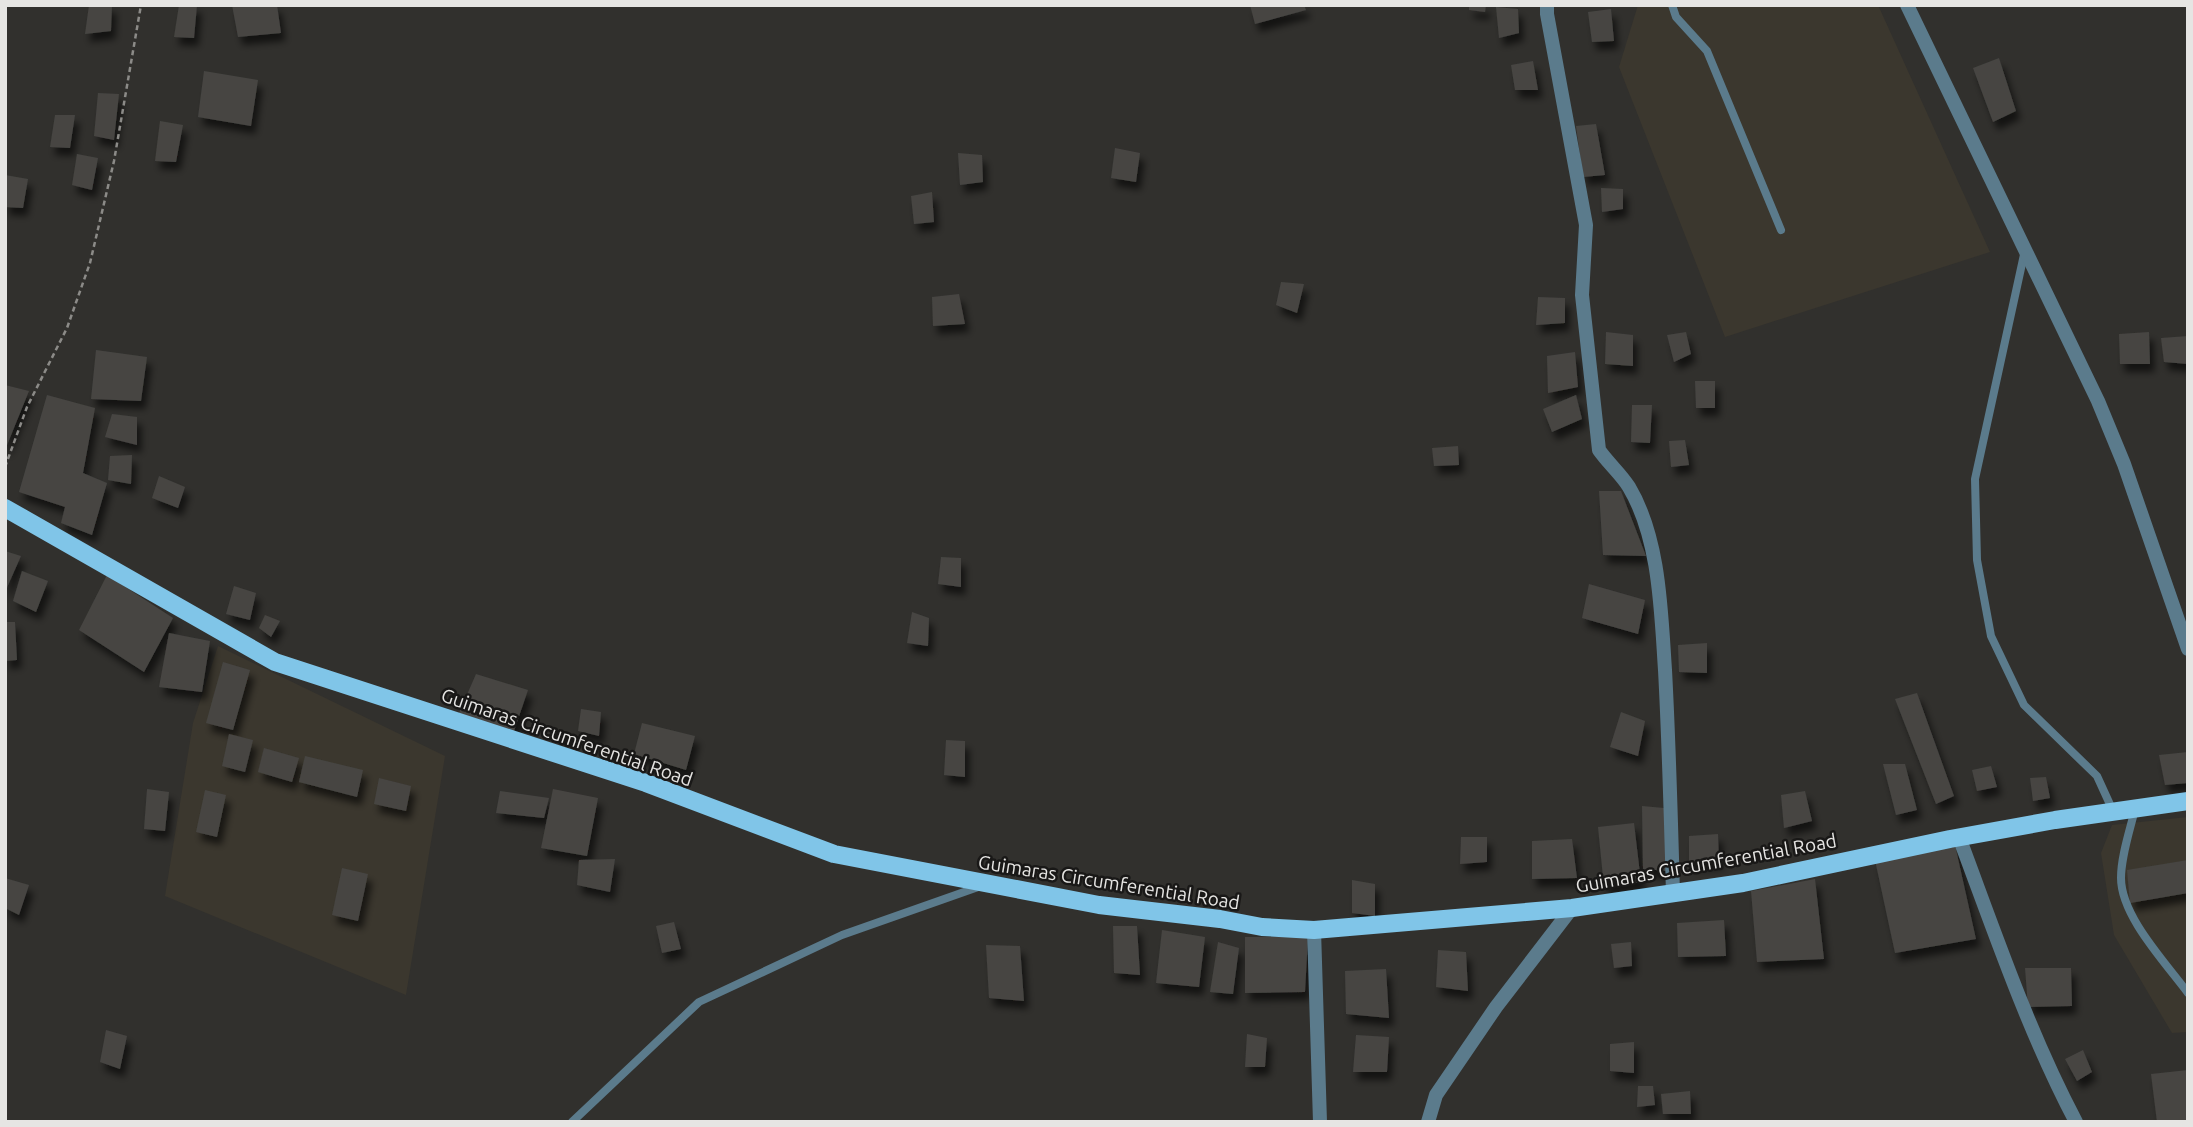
<svg xmlns="http://www.w3.org/2000/svg" width="2193" height="1127" font-family="Ubuntu,sans-serif">
  <defs>
    <filter id="shadow"><feDropShadow dx="4.5" dy="8" stdDeviation="3.5" flood-color="#0009"/></filter>
  </defs>
  <rect width="100%" height="100%" fill="#31302d"/>
  <path fill="#3b372e" d="M1638,5h240l112,247 -265,85 -106,-270z
    M218,646l227,110 -39,239 -241,-99 28,-173z
    M2188,817v215l-16,1 -58,-98 -13,-82 11,-28z"/>
  <path fill="#464542" filter="url(#shadow)" d="M89,5h23l-1,26 -26,3z
    M179,5h18l-3,33 -20,-1z
    M232,5h45l4,28 -43,4z
    M1250,5h54l2,5 -51,14z
    M1469,5h17l-1,7 -16,-2z
    M1496,7l22,2 1,24 -20,5z
    M1611,9l3,32 -22,1 -4,-30z
    M1999,58l17,53 -23,11 -20,-54z
    M1533,61l5,29h-23l-4,-25z
    M204,71l54,9 -7,46 -53,-9z
    M98,93l21,1 -5,46 -20,-4z
    M55,115h20l-5,33 -20,-1z
    M160,121l23,4 -7,37 -21,-1z
    M1596,124l9,51 -22,2 -7,-51z
    M1115,148l25,5 -4,29 -25,-4z
    M958,153l24,2 1,27 -23,3z
    M77,154l21,4 -6,32 -20,-5z
    M5,175l23,4 -5,29 -18,-1z
    M1601,188l22,1v20l-21,3z
    M932,192l2,30 -20,2 -3,-28z
    M1281,282l23,2 -7,29 -21,-8z
    M959,294l6,30 -32,2 -1,-29z
    M1538,297l27,1v25l-29,2z
    M1606,332l27,3v31l-28,-2z
    M1686,332l5,22 -17,8 -7,-27z
    M2149,332l1,32h-30l-1,-30z
    M2188,336v28l-24,-2 -3,-24z
    M96,350l51,7 -6,44 -50,-2z
    M1575,352l3,35 -30,6 -1,-37z
    M1695,381h20v27h-19z
    M5,385l24,6 -24,59z
    M47,395l48,13 -12,65 24,10 -15,52 -31,-12 4,-16 -46,-15z
    M1576,395l6,24 -30,13 -9,-23z
    M1632,405h20l-2,38 -19,-1z
    M112,414l25,3v28l-32,-8z
    M1685,440l4,25 -18,2 -2,-26z
    M1458,446l1,19 -25,1 -2,-18z
    M132,455l-1,29 -23,-4 2,-24z
    M159,476l26,11 -7,21 -26,-10z
    M1599,491h22l25,65 -43,-1z
    M5,551l16,5 -16,36z
    M941,557l20,1v29l-23,-3z
    M22,571l26,10 -12,31 -23,-11z
    M107,575l66,43 -29,54 -65,-42z
    M1589,584l56,16 -7,34 -56,-16z
    M234,586l22,7 -6,27 -24,-6z
    M912,612l17,6 -1,28 -21,-3z
    M265,615l15,6 -9,16 -12,-9z
    M5,622h10l2,38 -12,1z
    M169,633l41,8 -8,51 -43,-5z
    M1707,643v30l-28,-1 -1,-27z
    M223,662l27,8 -17,60 -27,-7z
    M476,674l52,16 -15,44 -54,-21z
    M1917,693l37,103 -18,8 -41,-105z
    M581,709l20,3 -2,24 -21,-5z
    M1621,712l24,9 -7,35 -28,-9z
    M642,723l53,13 -9,34 -52,-16z
    M229,734l24,6 -8,32 -23,-6z
    M946,740l19,1v36l-21,-2z
    M264,748l35,10 -7,24 -34,-10z
    M2188,752v31l-23,2 -6,-30z
    M305,756l58,14 -6,27 -58,-15z
    M1883,764h22l12,46 -21,5z
    M1991,766l6,21 -20,4 -5,-21z
    M2046,777l4,21 -17,3 -3,-23z
    M379,778l32,8 -5,25 -32,-7z
    M147,789l22,3 -4,39 -21,-2z
    M553,789l45,9 -11,58 -46,-8z
    M205,790l21,5 -9,42 -21,-5z
    M500,791l49,7 -5,20 -48,-5z
    M1805,791l7,30 -28,7 -3,-33z
    M1642,806l22,2 3,63 -24,-2z
    M1634,823l7,59 -37,5 -6,-60z
    M1718,834l1,27 -30,2v-27z
    M1461,837h26v25l-27,2z
    M1572,839l5,39 -45,1v-38z
    M1955,845l21,94 -81,14 -20,-93z
    M615,859l-5,33 -33,-7 2,-25z
    M2188,860v33l-58,10 -3,-33z
    M342,868l26,6 -10,47 -26,-6z
    M5,878l24,7 -10,30 -14,-7z
    M1815,879l9,80 -67,3 -6,-71z
    M1352,880l23,4v32l-23,-3z
    M1724,920l2,36 -48,1 -1,-34z
    M674,922l7,27 -19,4 -6,-27z
    M1113,926h24l3,49 -26,-2z
    M1162,930l43,7 -6,50 -43,-4z
    M1245,937h63l-3,55 -60,1z
    M1218,942l21,6 -6,46 -23,-2z
    M1631,942l1,24 -18,2 -3,-24z
    M986,945l34,1 4,55 -35,-3z
    M1438,950l28,2 2,39 -32,-4z
    M2025,968h46l1,38 -44,1z
    M1386,969l3,49 -43,-4 -1,-43z
    M106,1030l21,6 -7,33 -20,-7z
    M1247,1034l20,4 -2,29h-20z
    M1356,1035l33,2 -2,35h-34z
    M1634,1042v31l-24,-2v-27z
    M2083,1050l9,22 -15,9 -12,-22z
    M2188,1070v52h-31l-6,-48z
    M1638,1086h15l2,19 -18,2z
    M1690,1091l1,23h-28l-2,-20z"/>
  <g fill="none" stroke-linecap="round" stroke-linejoin="round">
    <path stroke="#8c8b88" stroke-width="2.5" stroke-dasharray="5 3.5" stroke-linecap="butt" d="M5,467l22,-60 40,-79 23,-65 24,-102 27,-156"/>
    <path stroke="#5b7b8c" stroke-width="8" d="M1672,5l4,12 31,34 74,179
      M2025,250l-50,229 2,81 14,76 33,69 73,71 16,35
      M2135,809c-5,21 -14,47 -14,69 0,38 44,84 67,115
      M572,1122l127,-120 143,-67 139,-49"/>
    <path stroke="#5b7b8c" stroke-width="14" d="M1547,5v9l39,211 -4,70 17,155c9,13 22,24 30,37 31,52 32,125 36,183 4,74 6,149 8,224
      M1907,5l191,396 26,63 64,185
      M1959,837c36,96 69,194 117,285
      M1314,930l6,192
      M1428,1122l8,-27 60,-88 76,-99"/>
    <path stroke="#80c5e8" stroke-width="18" d="M5,508l270,154 371,121 188,71 265,51 121,14 42,8 52,3 258,-22 171,-25 207,-44 105,-19 133,-19"/>
  </g>
  <g text-anchor="middle" stroke-width="5" stroke-linejoin="round" paint-order="stroke">
    <g font-size="19" fill="#e6e5e3" stroke="#191817">
      <text transform="translate(567 737) rotate(19)" y="7">Guimaras Circumferential Road</text>
      <text transform="translate(1706 863) rotate(-10)" y="7">Guimaras Circumferential Road</text>
      <text transform="translate(1109 882) rotate(9)" y="7">Guimaras Circumferential Road</text>
    </g>
  </g>
  <rect width="2193" height="1127" fill="none" stroke="#e6e5e3" stroke-width="14"/>
</svg>
